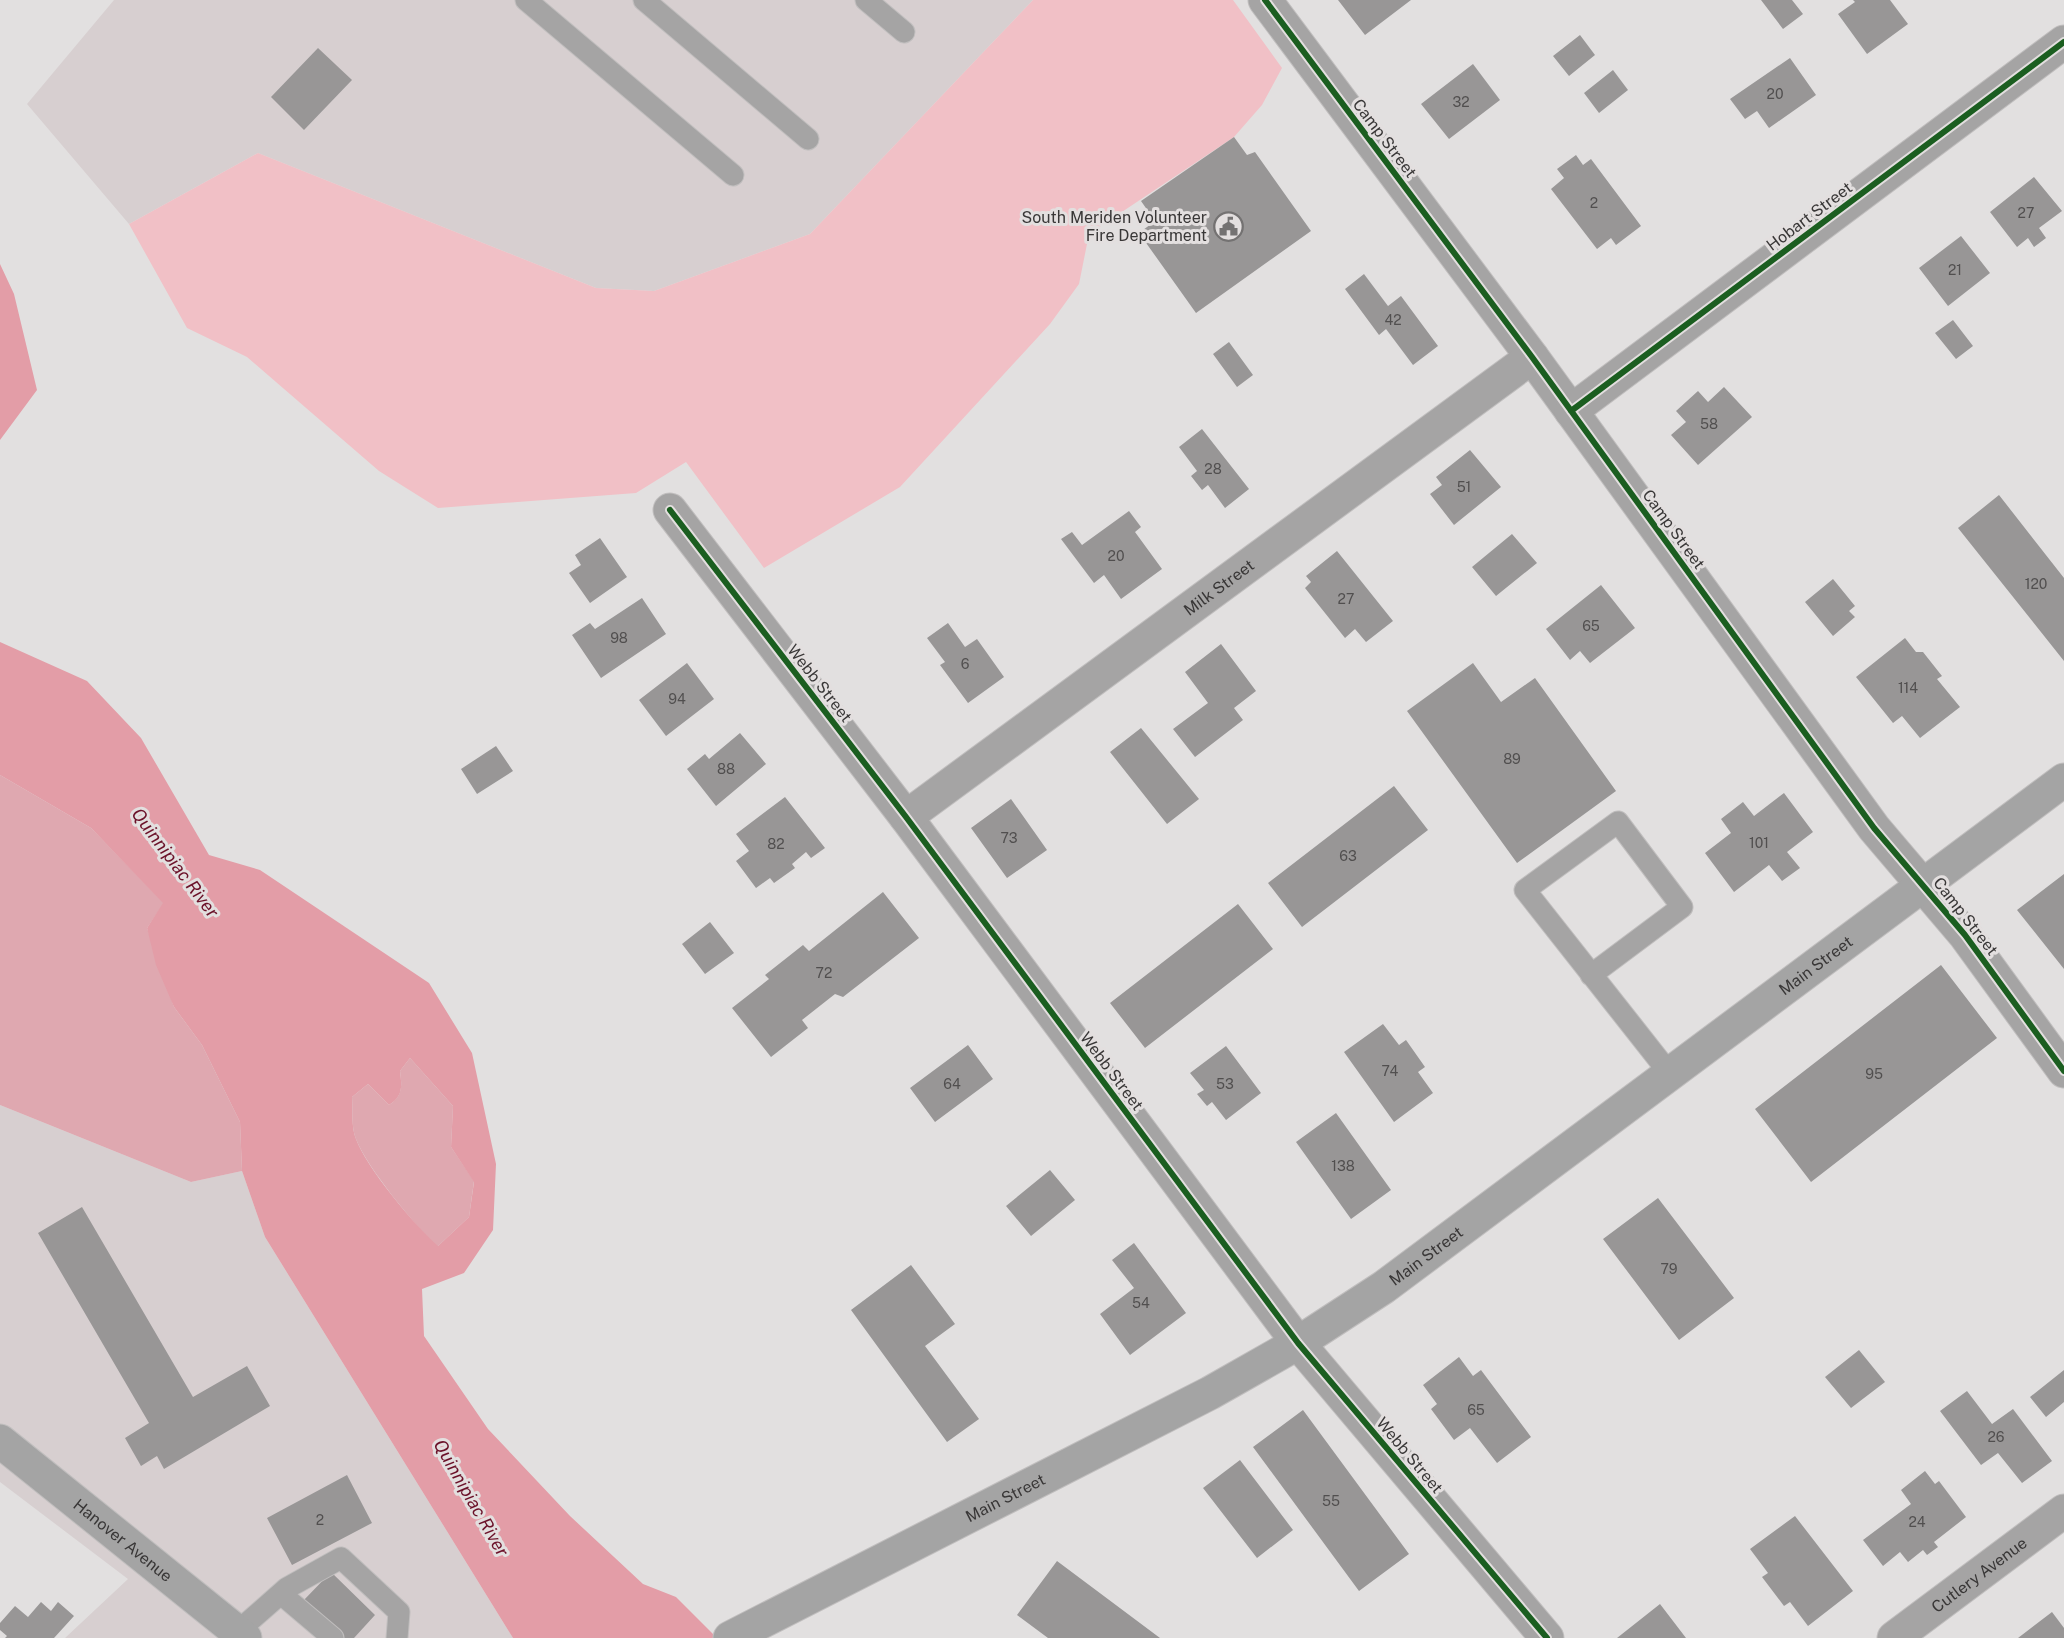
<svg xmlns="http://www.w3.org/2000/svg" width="2064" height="1638" font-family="'Public Sans',sans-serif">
  <rect width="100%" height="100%" fill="#e2e0e0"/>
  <path fill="#d7cfd0" d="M114,0h919l-223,234 -156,57 -58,-3 -338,-135 -129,71 -102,-120z
    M0,1105l191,77 51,-11 23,66 248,401h-448l63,-59 -128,-97z"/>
  <path fill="#f1c0c6" d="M1033,0h200l49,68 -20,37 -28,32 -145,97 -10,50 -29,40 -150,163 -136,81 -78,-106 -50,31 -198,15 -59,-37 -132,-114 -60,-29 -58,-104 129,-71 338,135 58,3 156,-57z"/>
  <path fill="#dfa8b0" d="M0,775l91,53 73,75 -17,25 27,79 28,38 38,77 2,49 -51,11 -191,-77z
    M410,1058l43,48 -2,41 23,34 -5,36 -32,30c-22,-22 -70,-79 -81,-108 -5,-12 -3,-29 -4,-42l16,-13 21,21c14,-9 13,-19 11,-34z"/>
  <path fill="#e39da7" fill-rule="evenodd" d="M0,264l14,30 23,96 -37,50z
    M0,642l87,39 54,57 68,117 51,15 169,113 43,70 24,111 -3,66 -29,43 -42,16 2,47 64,93 82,87 73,68 33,13 41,41h-204l-248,-401 -23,-66 -2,-49 -38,-77 -28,-38 -18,-42 -9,-37 16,-25 -72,-75 -91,-53zM410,1058l43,48 -2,41 23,35 -5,35 -31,29c-23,-20 -72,-79 -82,-107 -5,-12 -3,-29 -4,-42l16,-13 21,21c14,-9 13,-18 11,-34z"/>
  <path fill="#989696" d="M1338,0h73l-46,35z
    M1761,0h31l11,14 -20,15z
    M1853,0h37l18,24 -41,30 -29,-40 17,-12z
    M1580,35l15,20 -26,21 -16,-20z
    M318,48l34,32 -48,50 -33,-33z
    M1790,58l26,37 -47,33 -12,-17 -12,8 -15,-20z
    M1473,64l27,36 -51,39 -28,-35z
    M1613,70l15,20 -29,23 -15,-20z
    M1234,137l13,18 8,-3 56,79 -115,82 -57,-80 16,-12 -14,-20z
    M1576,155l7,10 8,-6 50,67 -25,19 -5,-7 -14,11 -46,-60 13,-11 -7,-9z
    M2034,177l28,34 -23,17 7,10 -12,9 -6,-9 -11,9 -27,-35z
    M1961,236l29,37 -42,33 -29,-38z
    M1364,274l24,32 13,-10 37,50 -25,19 -27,-36 -7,6 -34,-46z
    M1953,320l20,26 -17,13 -21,-26z
    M1229,342l24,33 -16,12 -24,-33z
    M1724,387l28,30 -54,48 -27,-30 15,-13 -10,-11 22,-20 10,11z
    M1202,429l47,60 -24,19 -17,-23 -6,5 -11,-14 6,-5 -18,-24z
    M1470,450l31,37 -47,38 -24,-31 12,-9 -6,-8z
    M1999,495l65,83v83l-106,-133z
    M1129,511l12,16 -6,5 27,37 -41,30 -17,-24 -10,8 -33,-44 11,-7 10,13z
    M1512,534l25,29 -41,33 -24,-29z
    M600,538l27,39 -37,26 -21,-30 12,-8 -6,-10z
    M1337,551l56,70 -27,21 -11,-13 -10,9 -40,-50 6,-6 -5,-6z
    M1833,579l22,27 -6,5 6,6 -22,19 -28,-34z
    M1601,585l34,43 -45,35 -10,-12 -10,9 -24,-31z
    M642,598l24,36 -65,44 -29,-43 18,-12 5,6z
    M948,623l17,24 12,-8 27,38 -36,26 -28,-38 5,-3 -18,-24z
    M1905,638l11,14h7l19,24 -5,3 23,28 -40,31 -18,-22 -9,7 -37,-46z
    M1221,644l35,47 -22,17 9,12 -48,37 -22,-28 35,-26 -23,-31z
    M687,663l27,36 -48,37 -27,-36z
    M1473,663l28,39 34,-24 81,113 -99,72 -110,-152z
    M1141,728l58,71 -32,25 -57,-72z
    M740,733l26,31 -50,42 -29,-37 18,-15 4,5z
    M496,746l17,25 -36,23 -16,-25z
    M1394,786l34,44 -126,97 -34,-44z
    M1784,793l29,39 -26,20 13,16 -18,13 -13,-16 -35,27 -29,-39 26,-20 -10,-14 22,-17 11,14z
    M785,797l40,51 -14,10 -5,-6 -14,12 3,4 -21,15 -4,-5 -14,10 -20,-27 13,-10 -13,-17z
    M1011,799l36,51 -40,28 -36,-50z
    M2064,874v95l-47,-59z
    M883,892l36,46 -76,59 -8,-3 -33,26 6,8 -37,29 -39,-49 37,-29 -4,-4 38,-30 6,6z
    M1238,904l35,45 -128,99 -35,-45z
    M710,922l24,31 -29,21 -23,-30z
    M1941,965l56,73 -186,144 -56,-73z
    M1383,1024l16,21 7,-5 19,27 -7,5 15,21 -39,29 -50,-70z
    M968,1045l25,34 -58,43 -25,-34z
    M1226,1046l35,47 -35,27 -14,-18 -5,4 -10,-12 7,-4 -14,-17z
    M1336,1113l55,77 -40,29 -55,-77z
    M1050,1170l25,30 -44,36 -25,-30z
    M1658,1198l76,100 -55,42 -76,-101z
    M82,1207l111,190 54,-31 23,40 -106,63 -7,-13 -16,10 -16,-28 24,-15 -111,-190z
    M1134,1243l52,70 -56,42 -30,-41 34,-26 -22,-28z
    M911,1265l44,59 -30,22 54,73 -32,23 -96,-132z
    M1859,1350l26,32 -34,26 -26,-31z
    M1459,1357l14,19 8,-6 50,67 -34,26 -27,-35 -16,12 -23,-31 6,-5 -14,-19z
    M2064,1370v32l-18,15 -16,-20z
    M1967,1391l25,33 21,-15 39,52 -30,22 -24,-30 -17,12 -41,-54z
    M1303,1410l106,144 -50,37 -106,-144z
    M1240,1460l53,70 -36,28 -54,-70z
    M1925,1471l10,13 4,-3 27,36 -32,25 4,5 -11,8 -4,-5 -15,12 -8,-10 -17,14 -20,-26 48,-36 -10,-14z
    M347,1475l25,48 -80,42 -25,-47z
    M1795,1516l58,75 -45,35 -18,-24 -6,4 -22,-29 6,-4 -18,-24z
    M1057,1561l103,77h-112l-31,-23z
    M331,1572l44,43 -21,23h-13l-38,-37z
    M41,1602l10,9 7,-9 16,14 -20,22h-49l2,-2 -7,-6v-7l15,-17 13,11z
    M1660,1604l26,34h-69z
    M2052,1612l12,16v10h-46z"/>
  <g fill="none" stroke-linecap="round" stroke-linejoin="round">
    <defs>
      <path id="lane" d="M526,0l207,175
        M644,0l164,139
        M866,0l38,32
        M1591,975l91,-68 -64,-85 -93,68 145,184
        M281,1594l52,44
        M237,1632l50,-44 54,-30 58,54 -2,26"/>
      <g id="street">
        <path d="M1265,0l267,357 342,471 91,107 99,136"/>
        <path d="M1571,411l493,-369"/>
        <path d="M670,510l236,307 392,526 249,295"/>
        <path id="s1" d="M906,817l626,-460"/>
        <path id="s2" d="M1894,1638l170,-127"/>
      </g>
      <g id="secondary">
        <path id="s3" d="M0,1441l245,197"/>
        <path id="s4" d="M730,1638l480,-245 88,-50 86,-56 680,-507"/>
      </g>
    </defs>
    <use href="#lane" stroke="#c0bebe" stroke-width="23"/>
    <use href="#street" stroke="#c0bebe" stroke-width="35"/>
    <use href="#secondary" stroke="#c0bebe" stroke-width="35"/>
    <use href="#lane" stroke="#a5a4a4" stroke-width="21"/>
    <use href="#street" stroke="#a5a4a4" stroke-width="33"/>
    <use href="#secondary" stroke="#a4a4a4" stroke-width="33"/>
    <defs>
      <path id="cycleway" d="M1265,0l267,357 342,471 91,107 99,136
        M1571,411l493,-369
        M670,510l236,307 392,526 249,295"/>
    </defs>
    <use href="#cycleway" stroke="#e3dfdf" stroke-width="10"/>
    <use href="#cycleway" stroke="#1b5e20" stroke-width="6"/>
  </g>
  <defs>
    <symbol id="civic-ring" viewBox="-11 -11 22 22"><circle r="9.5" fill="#e3dfdf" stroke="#747272" stroke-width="1.5"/><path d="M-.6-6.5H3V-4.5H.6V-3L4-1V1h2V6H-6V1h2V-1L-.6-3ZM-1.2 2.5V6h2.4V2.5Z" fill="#747272"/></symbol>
  </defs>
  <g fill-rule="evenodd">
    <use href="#civic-ring" x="1212" y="210" width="33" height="33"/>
  </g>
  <g text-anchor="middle" stroke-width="6" stroke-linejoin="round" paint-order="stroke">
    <g font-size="14" fill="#514f4f">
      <text x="1775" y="99">20</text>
      <text x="1461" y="107">32</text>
      <text x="1594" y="208">2</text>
      <text x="2026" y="218">27</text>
      <text x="1955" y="275">21</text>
      <text x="1393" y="325">42</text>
      <text x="1709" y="429">58</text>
      <text x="1213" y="474">28</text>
      <text x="1464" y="492">51</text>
      <text x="1116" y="561">20</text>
      <text x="2036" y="589">120</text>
      <text x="1346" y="604">27</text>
      <text x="1591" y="631">65</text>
      <text x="619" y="643">98</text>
      <text x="965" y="669">6</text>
      <text x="1908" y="693">114</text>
      <text x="677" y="704">94</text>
      <text x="1512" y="764">89</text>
      <text x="726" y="774">88</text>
      <text x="1009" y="843">73</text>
      <text x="1759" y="848">101</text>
      <text x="776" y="849">82</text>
      <text x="1348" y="861">63</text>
      <text x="824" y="978">72</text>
      <text x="1390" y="1076">74</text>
      <text x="1874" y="1079">95</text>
      <text x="952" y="1089">64</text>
      <text x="1225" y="1089">53</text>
      <text x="1343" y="1171">138</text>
      <text x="1669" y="1274">79</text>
      <text x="1141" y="1308">54</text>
      <text x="1476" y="1415">65</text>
      <text x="1996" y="1442">26</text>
      <text x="1331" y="1506">55</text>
      <text x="320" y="1525">2</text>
      <text x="1917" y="1527">24</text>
    </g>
    <g font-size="16" fill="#393737" stroke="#e3dfdf">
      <text transform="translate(1385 138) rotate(53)" y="6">Camp Street</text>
      <text transform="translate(1809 216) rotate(-37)" y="6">Hobart Street</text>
      <text transform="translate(1674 529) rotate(54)" y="6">Camp Street</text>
      <text dy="6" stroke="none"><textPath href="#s1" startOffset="388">Milk Street</textPath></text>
      <text transform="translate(820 683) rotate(52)" y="6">Webb Street</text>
      <text transform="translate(1966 916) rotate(52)" y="6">Camp Street</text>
      <text dy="6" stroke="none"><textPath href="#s4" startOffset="1281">Main Street</textPath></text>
      <text transform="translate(1112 1071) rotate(53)" y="6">Webb Street</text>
      <text dy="6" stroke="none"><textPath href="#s4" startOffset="795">Main Street</textPath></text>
      <text transform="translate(1410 1455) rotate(50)" y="6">Webb Street</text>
      <text dy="6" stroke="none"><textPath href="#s4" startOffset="309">Main Street</textPath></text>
      <text dy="6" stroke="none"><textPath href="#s3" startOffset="158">Hanover Avenue</textPath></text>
      <text dy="6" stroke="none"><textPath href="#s2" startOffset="106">Cutlery Avenue</textPath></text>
    </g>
    <g font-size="16" fill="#393737" stroke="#e3dfdf" text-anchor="end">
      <text x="1207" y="223">South Meriden Volunteer<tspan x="1207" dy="18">Fire Department</tspan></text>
    </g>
    <g font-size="18" font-style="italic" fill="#6b1129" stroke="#e3dfdf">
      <text transform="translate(175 863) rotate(53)" y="6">Quinnipiac River</text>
      <text transform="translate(471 1498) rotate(60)" y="6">Quinnipiac River</text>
    </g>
  </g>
</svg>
